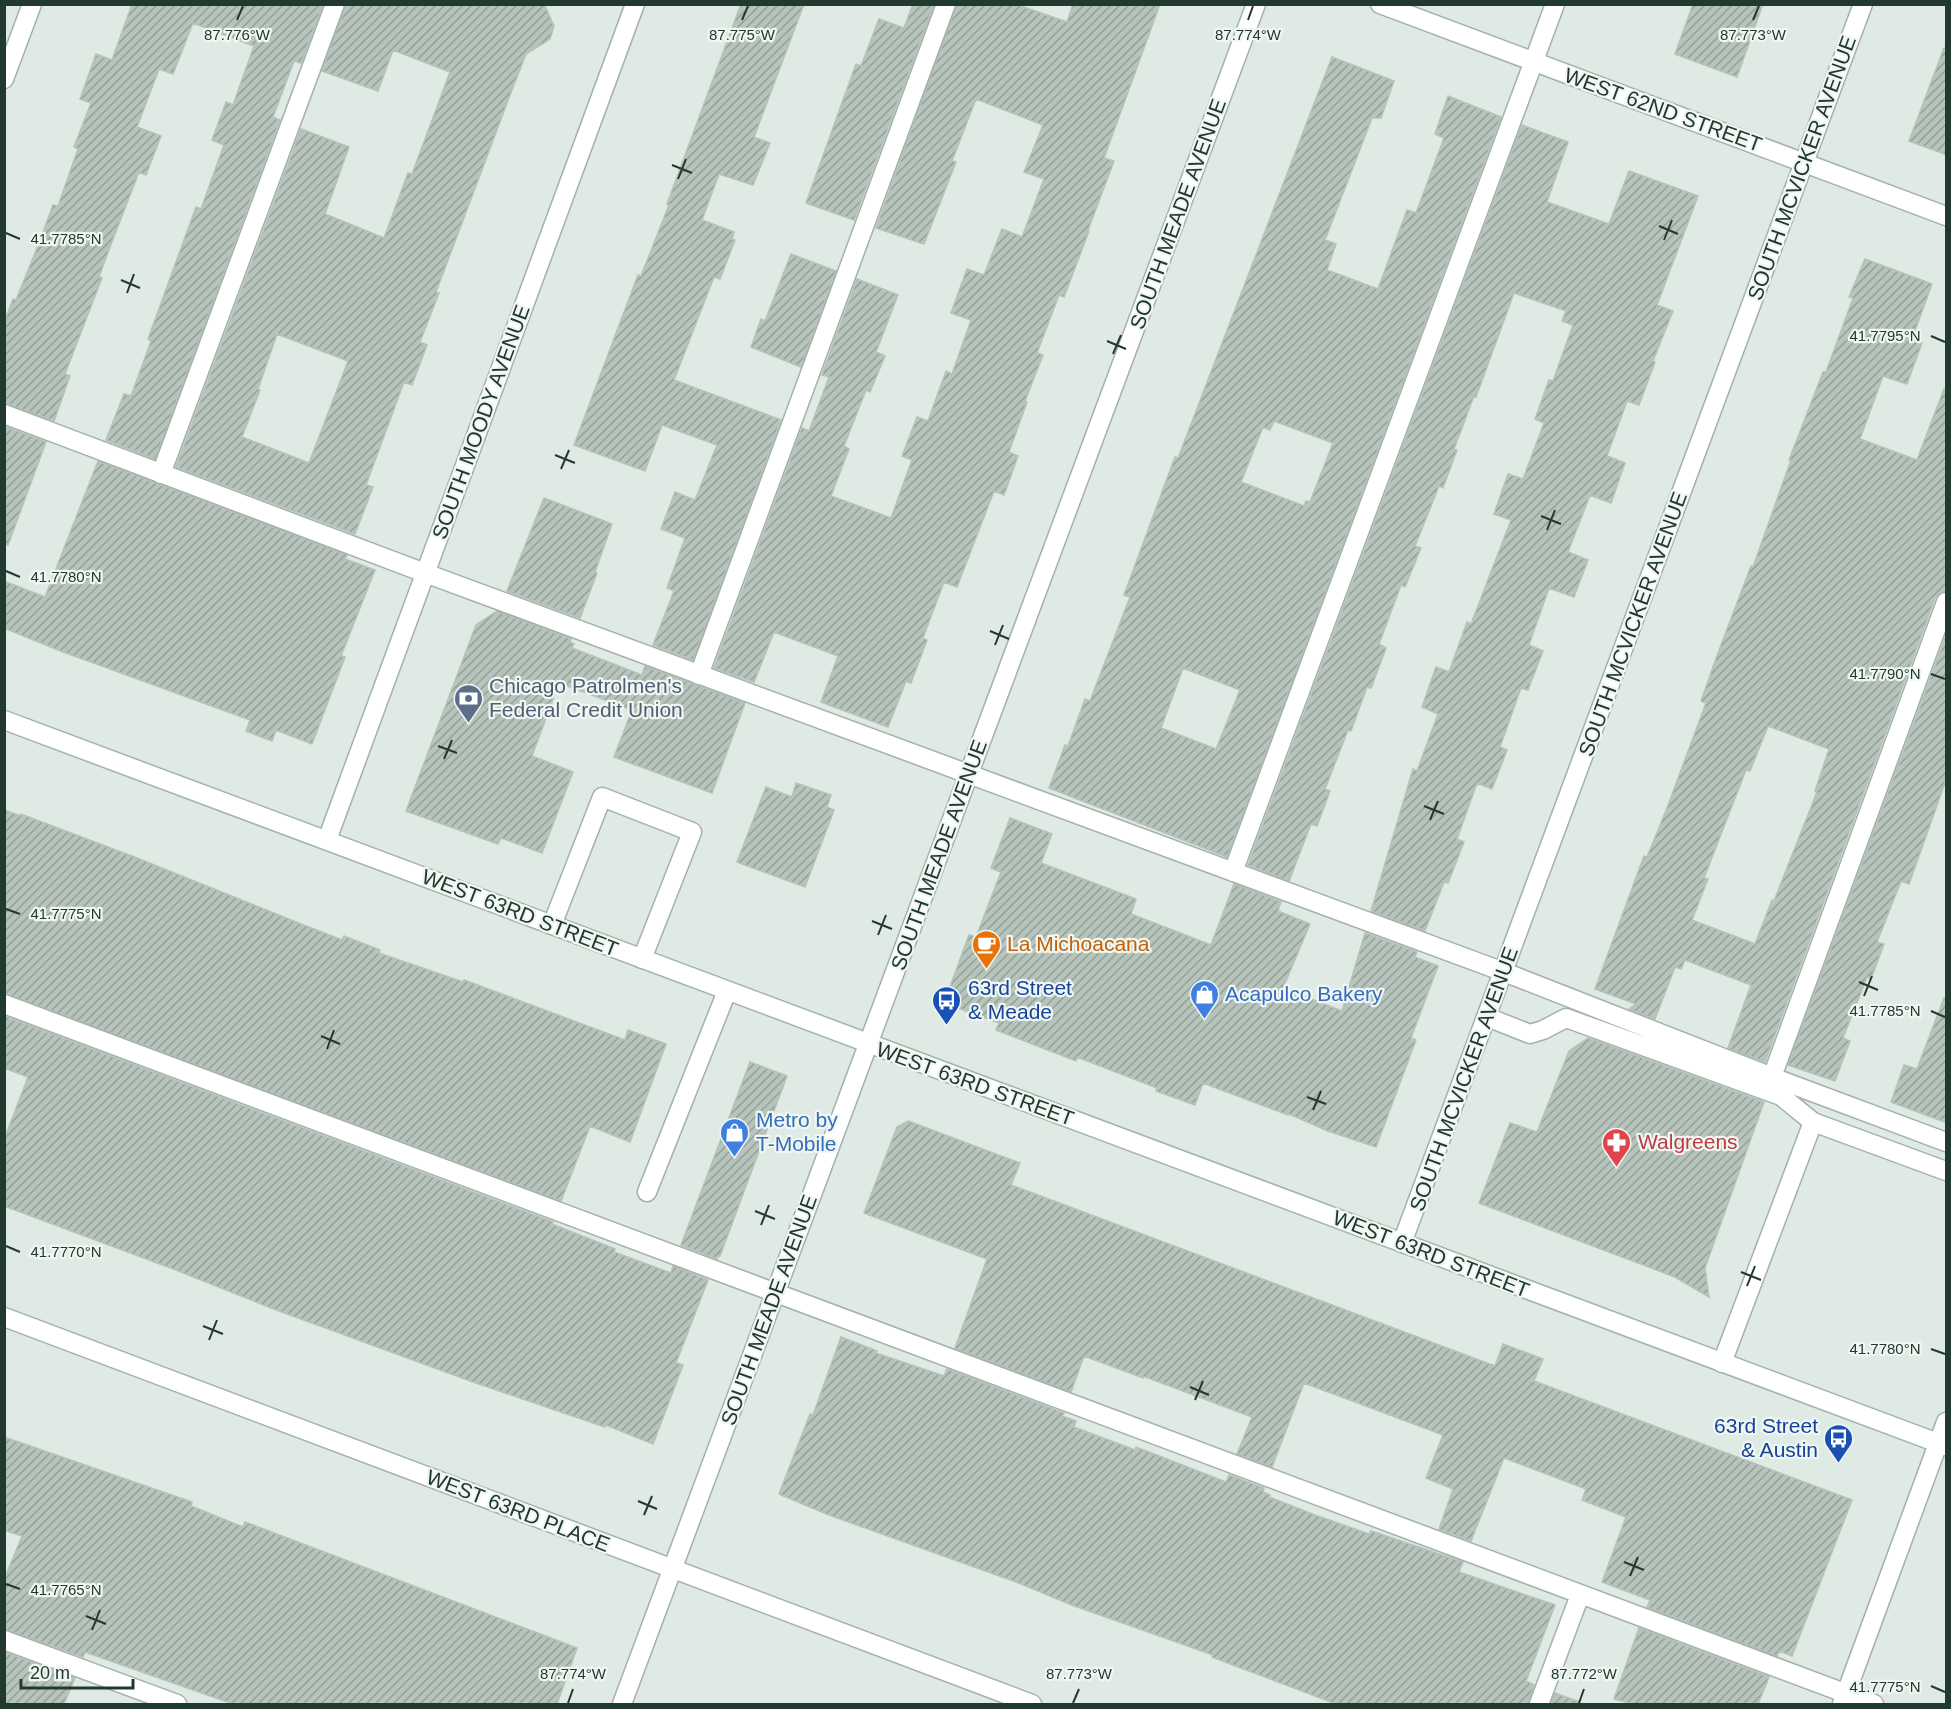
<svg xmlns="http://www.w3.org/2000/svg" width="1951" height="1709" font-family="Arial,sans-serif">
  <defs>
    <pattern id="building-hatch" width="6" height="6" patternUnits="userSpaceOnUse" patternTransform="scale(1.5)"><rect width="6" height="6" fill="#b6c4bc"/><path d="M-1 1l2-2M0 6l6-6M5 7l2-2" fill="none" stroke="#94a099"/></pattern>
  </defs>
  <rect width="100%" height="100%" fill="#e0eae4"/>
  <path fill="url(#building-hatch)" stroke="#b3c3ba" stroke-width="1.5" fill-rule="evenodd" d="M132,4h191l-22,59 -7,-2 -21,56 7,3 -125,339 -49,-19 18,-46 7,2 20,-55 -3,-2 48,-132 5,2 23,-64 -12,-5 14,-38 7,3 21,-59 -61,-23 -20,51 -14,-5 -22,58 24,9 -15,39 -7,-3 -29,75 -11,30 3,1 -37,96 5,2 -16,45 -50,-18v-80l9,-24 3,1 19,-47 18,-48 5,1 20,-57 -4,-2 17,-44 -11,-4 16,-45 16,6z
    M346,4h198l10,22 -4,13 -24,15 -16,41 -74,197 3,1 -19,49 7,3 -15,40 -8,-3 -38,103 7,2 -18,47 -179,-67 125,-338 48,18 -24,67 59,24 24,-65 4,1 38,-102 -57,-22 -15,41 -56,-20zM277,334l71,27 -39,102 -67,-26 18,-47 -2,-1z
    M741,4h63l-50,133 16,6 -17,42 -34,-11 -17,46 32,12 -2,7 3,1 -15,39 -6,-2 -40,103 107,40 -88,240 -40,-15 21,-54 -7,-3 18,-50 -24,-9 14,-37 20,8 22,-55 -55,-20 -17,46 -71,-26 64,-170 3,1 28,-71 -2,-1z
    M913,4h21l-80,216 -48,-17 50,-139 5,2 18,-47 25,9z
    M957,4h58l52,18 6,-18h87l-56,154 10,3 -26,69 1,1 -25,66 -5,-2 -22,58 6,2 -18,46 2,1 -18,50 9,4 -14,39 -10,-4 -37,96 -13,-5 -21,56 4,2 -16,43 -5,-2 -18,46 -67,-25 17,-46 -64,-24 -20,50 -40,-14 88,-240 7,3 20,-54 -7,-2 35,-96 41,16 -22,57 9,4 -15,36 -4,-2 -22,56 5,3 -18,47 60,22 21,-58 -10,-4 15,-39 11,4 18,-50 6,3 19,-54 -20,-7 16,-44 17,6 18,-46 20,8 22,-58 -20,-7 19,-47 -67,-26 -24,62 4,1 -32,82 -48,-16z
    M1693,4h70l-26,73 -62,-23z
    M1944,48l3,1v106l-38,-14z
    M1332,57l62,24 -13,37h-9l-47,122 11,4 -9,26 51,19 29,-79 9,3 28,-75 -9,-4 13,-38 53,21 -274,740 -178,-69 16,-43 3,1 17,-47 5,2 40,-104 -6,-2 51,-138 3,1zM1274,421l59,22 -23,59 -4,-1 -2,5 -63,-24 22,-55 7,3zM1183,668l57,22 -24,59 -55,-21z
    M1522,125l46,17 -21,60 62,22 20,-53 69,25 -41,109 16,6 -20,50 2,1 -16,43 -12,-4 -20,55 18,7 -14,40 -21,-8 -22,57 20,8 -14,37 -25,-9 -20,57 14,6 -15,39 -7,-2 -21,59 7,3 -15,39 -15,-6 -20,56 7,3 -16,41 -4,-1 -19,49 -54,-20 42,-142 4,2 21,-57 -16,-7 14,-40 13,5 18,-50 4,2 40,-104 -17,-6 14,-40 15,5 21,-56 -9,-4 14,-39 4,1 20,-56 -11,-4 4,-10 -52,-18 -38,104 -2,-1 -20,53 3,1 -14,38 -4,-2 -24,60 6,2 -16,39 -4,-2 -22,59 7,4 -15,40 -4,-1 -16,44 -3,-1 -23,59 5,2 -13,35 -6,-2 -22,57 -41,-16z
    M791,254l45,17 -35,96 -50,-20 10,-28 4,2z
    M1865,259l67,25 -20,55 10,4 -15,41 -24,-8 -23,63 57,21 27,-71 3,1v201l-8,2 -4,5 -170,464 -37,-14 23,-63 -66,-25 -4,9 -6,-2 -20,52 -26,-10 7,-5 -41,-15 49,-133 3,1 20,-49 39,-105 -5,-2 17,-48 33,-87 2,1 38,-107h-2l34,-88h3l27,-74 -4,-1zM1768,726l61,23 -14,42 2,1 -43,109 -2,-1 -17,44 -63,-24 16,-41 -4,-1 42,-108 4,1z
    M4,426l42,16 -38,103h-4z
    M98,461l249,94 -2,4 30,11 -34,86 4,1 -33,87 -36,-14 -4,11 -26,-10 4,-11 -192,-70 -54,-22v-47l41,16z
    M544,498l68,26 -17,48 2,1 -17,45 -73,-27z
    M497,611l74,28 -1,3 4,2 -2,4 70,27 3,-9 100,37 -33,90 -98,-36 18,-47 -73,-27 -27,73 41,16 -31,81 -41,-15 -3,6 -92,-33 70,-186z
    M1947,633v144l-38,107 -8,-3 -24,61 7,2 -13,35 -4,-2 -24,61 7,3 -15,40 -47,-16z
    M796,783l35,12 -4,12 7,3 -29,77 -68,-25 29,-75 26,10z
    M4,810l17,6v-2l116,44 164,66 41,16 2,-4 36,14 -1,3 84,29 1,-2 161,60 3,-10 38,14 -36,98 -40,-16 -29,75 -557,-208z
    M1010,818l42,16 -11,29 95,36 -5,15 80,31 23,-61 47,18 -3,9 32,13 -27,64 59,23 23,-78 52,19 -2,5 23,9 -27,72 5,2 -40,107 -48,-16 -39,-17 -1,1 -85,-32 -8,22 -39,-14 1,-3 -80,-31 -1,4 -80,-31 3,-7 -55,-20 25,-68 7,2 25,-65 -10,-4z
    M1944,998l3,1v124l-56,-21 13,-37 13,4z
    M4,1016l549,206 -1,2 63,25 -1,3 57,21 2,-7 35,14 -32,83 7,2 -30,79 -47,-19 -1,2 -132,-45 -202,-74 -95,-38 -172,-64v-66l24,-63 -24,-9z
    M1588,1038l176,64 -59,166 4,29 -34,-20 -196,-74 31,-80 27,9 32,-81z
    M750,1062l37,14 -67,180 -2,-1 -1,4 -36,-14z
    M908,1121l112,42 -9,22 484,181 8,-22 40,15 -9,22 318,119 -60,156 -13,-5 -2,5 -130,-49 3,-7 -48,-18 24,-65 -44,-17 4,-11 -82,-31 -33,83 -32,-12 14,-40 -27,-11 17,-43 -53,-20 -86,-32 -32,84 -35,-13 15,-37 -109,-41v2l-59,-22 -13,36 -116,-44 32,-89 -123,-46 33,-86z
    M841,1337l36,14 -1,2 68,23 3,-7 117,44 -2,3 14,5 -2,6 61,23 1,-3 90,35 3,-7 35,13 -1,4 7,3 -1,2 46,18 54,19 2,-3 92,31 -4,10 96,33 -29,76 8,4 -6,19h-192l-124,-47 1,-2 -144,-51 -50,-21 -190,-68 -50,-21 31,-80 3,1z
    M4,1437l188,65 -1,4 52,21 2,-5 332,126 -20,56h-324l-148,-52 -2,5 -79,-28v-49l18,-44 -18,-6z
    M1639,1628l130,49 -11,27h-124l-20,-5z
    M4,1652l71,26 -11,26h-60z
    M1555,1693l25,9 -1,2h-28z"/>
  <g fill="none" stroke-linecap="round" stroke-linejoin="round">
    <defs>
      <path id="service" d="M4,414l421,159 1079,399 268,105 174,65
        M161,474l174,-470
        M699,675l247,-671
        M1233,872l322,-868
        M552,925l50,-128 90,35 -50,127
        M4,1004l1870,700
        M1487,1017l43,17 13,-4 23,-12 215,78 32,26
        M1772,1077l174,-475
        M647,1192l80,-201
        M1722,1363l91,-241 133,49
        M4,1640l173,64
        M1539,1704l41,-109"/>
      <path id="minor" d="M1380,4l566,212
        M4,79l28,-75
        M327,840l308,-836
        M1402,1243l461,-1239
        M4,1317l1028,387
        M622,1704l634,-1700"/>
      <path id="tertiary" d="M1842,1704l104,-282"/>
      <path id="secondary" d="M4,720l1942,726"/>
    </defs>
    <use href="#service" stroke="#a3b1aa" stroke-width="21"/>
    <use href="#minor" stroke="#a3b1aa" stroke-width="21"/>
    <use href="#tertiary" stroke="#a3b1aa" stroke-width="21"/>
    <use href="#secondary" stroke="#a0b4aa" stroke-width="21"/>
    <use href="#service" stroke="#fff" stroke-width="18"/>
    <use href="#minor" stroke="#fff" stroke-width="18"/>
    <use href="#tertiary" stroke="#fff" stroke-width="18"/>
    <use href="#secondary" stroke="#fff" stroke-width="18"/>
  </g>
  <path fill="none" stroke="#22392f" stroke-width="2" d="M237,20l6,-14M742,20l6,-14M1248,20l5,-14M1753,20l6,-14M672,165l20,8M678,179l8,-20M1659,226l19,8M6,233l14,6M1664,240l8,-20M121,280l19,8M127,293l7,-19M1931,336l14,6M1107,341l19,8M1113,354l8,-19M555,455l20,8M561,469l8,-19M1541,516l20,8M1547,530l8,-20M6,571l14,6M990,631l19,8M995,645l8,-20M1931,674l14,5M438,746l19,7M444,759l8,-19M1424,806l20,8M1430,820l8,-19M6,909l14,5M872,921l20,8M878,935l8,-20M1859,982l19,8M1864,996l8,-20M1931,1011l14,6M321,1036l19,8M327,1049l7,-19M1307,1097l19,7M1313,1110l8,-19M755,1211l20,8M761,1225l8,-20M6,1246l14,6M1741,1272l20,8M1747,1286l8,-20M203,1326l20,8M209,1340l8,-20M1931,1349l14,5M1190,1387l19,8M1195,1400l8,-19M638,1501l19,8M644,1515l8,-19M1624,1562l20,8M1630,1576l8,-19M6,1584l14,5M86,1616l20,8M92,1630l8,-20M1931,1686l14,6M568,1703l5,-14M1073,1703l6,-14M1579,1703l5,-14"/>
  <defs>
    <symbol id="bank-pin" viewBox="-11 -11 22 30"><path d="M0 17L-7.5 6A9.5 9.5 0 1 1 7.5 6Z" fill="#5c6f8a" stroke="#f0f7f2"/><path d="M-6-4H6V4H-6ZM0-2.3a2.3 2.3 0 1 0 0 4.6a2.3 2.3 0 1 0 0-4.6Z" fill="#fff"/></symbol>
    <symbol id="cafe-pin" viewBox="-11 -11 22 30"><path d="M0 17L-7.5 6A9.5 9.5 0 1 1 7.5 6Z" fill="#e8710a" stroke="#f0f7f2"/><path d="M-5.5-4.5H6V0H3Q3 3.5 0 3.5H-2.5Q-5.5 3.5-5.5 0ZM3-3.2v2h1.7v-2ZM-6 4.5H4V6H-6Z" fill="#fff"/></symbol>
    <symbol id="shop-pin" viewBox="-11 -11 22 30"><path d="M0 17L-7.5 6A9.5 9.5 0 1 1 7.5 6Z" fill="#3f7fe0" stroke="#f0f7f2"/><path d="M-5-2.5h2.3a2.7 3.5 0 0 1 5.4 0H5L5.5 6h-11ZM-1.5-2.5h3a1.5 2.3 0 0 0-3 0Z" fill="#fff"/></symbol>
    <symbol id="bus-pin" viewBox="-11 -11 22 30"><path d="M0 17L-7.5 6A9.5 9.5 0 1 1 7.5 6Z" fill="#1a4fb4" stroke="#f0f7f2"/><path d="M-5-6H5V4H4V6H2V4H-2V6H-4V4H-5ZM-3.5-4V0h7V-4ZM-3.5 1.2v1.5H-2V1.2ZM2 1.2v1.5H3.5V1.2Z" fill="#fff"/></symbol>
    <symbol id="pharmacy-pin" viewBox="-11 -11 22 30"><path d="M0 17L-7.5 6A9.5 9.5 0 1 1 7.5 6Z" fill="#e0444e" stroke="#f0f7f2"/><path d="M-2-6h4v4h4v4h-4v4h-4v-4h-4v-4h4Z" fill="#fff"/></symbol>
  </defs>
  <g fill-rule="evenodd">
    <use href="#bank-pin" x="452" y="682" width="33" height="45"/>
    <use href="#cafe-pin" x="970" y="928" width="33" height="45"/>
    <use href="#shop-pin" x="1188" y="978" width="33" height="45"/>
    <use href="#bus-pin" x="930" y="984" width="33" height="45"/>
    <use href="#shop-pin" x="718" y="1116" width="33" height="45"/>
    <use href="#pharmacy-pin" x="1600" y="1126" width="33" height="45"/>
    <use href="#bus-pin" x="1822" y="1422" width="33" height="45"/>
  </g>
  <g text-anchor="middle" stroke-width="4.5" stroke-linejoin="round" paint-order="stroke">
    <g font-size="21" fill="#22392f" stroke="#f0f7f2">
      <text transform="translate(1663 110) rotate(20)" y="7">WEST 62ND STREET</text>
      <text transform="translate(1802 168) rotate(-70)" y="7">SOUTH MCVICKER AVENUE</text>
      <text transform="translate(1178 214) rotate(-70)" y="7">SOUTH MEADE AVENUE</text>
      <text transform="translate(481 422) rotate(-70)" y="7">SOUTH MOODY AVENUE</text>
      <text transform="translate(1633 624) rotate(-70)" y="7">SOUTH MCVICKER AVENUE</text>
      <text transform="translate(939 855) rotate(-70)" y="7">SOUTH MEADE AVENUE</text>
      <text transform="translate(520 913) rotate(21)" y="7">WEST 63RD STREET</text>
      <text transform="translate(1464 1079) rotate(-70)" y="7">SOUTH MCVICKER AVENUE</text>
      <text transform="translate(975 1084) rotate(20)" y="7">WEST 63RD STREET</text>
      <text transform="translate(1431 1254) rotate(21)" y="7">WEST 63RD STREET</text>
      <text transform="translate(769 1310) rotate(-70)" y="7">SOUTH MEADE AVENUE</text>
      <text transform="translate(518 1511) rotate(21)" y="7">WEST 63RD PLACE</text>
    </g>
    <g font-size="21" fill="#4e5e75" stroke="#f0f7f2" text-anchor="start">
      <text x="489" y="693">Chicago Patrolmen's<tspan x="489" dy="24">Federal Credit Union</tspan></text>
    </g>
    <g font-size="21" fill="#c56008" stroke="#f0f7f2" text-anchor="start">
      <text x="1007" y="951">La Michoacana</text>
    </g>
    <g font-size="21" fill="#164399" stroke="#f0f7f2" text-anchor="start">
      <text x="968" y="995">63rd Street<tspan x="968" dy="24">&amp; Meade</tspan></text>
      <text x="1818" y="1433" text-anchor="end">63rd Street<tspan x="1818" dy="24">&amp; Austin</tspan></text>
    </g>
    <g font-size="21" fill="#366cbe" stroke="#f0f7f2" text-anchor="start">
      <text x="1225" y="1001">Acapulco Bakery</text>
      <text x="756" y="1127">Metro by<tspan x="756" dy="24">T-Mobile</tspan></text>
    </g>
    <g font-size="21" fill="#be3a42" stroke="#f0f7f2" text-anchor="start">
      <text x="1638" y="1149">Walgreens</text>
    </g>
  </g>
  <g font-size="15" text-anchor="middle" fill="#22392f" stroke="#f0f7f2" stroke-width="4.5" stroke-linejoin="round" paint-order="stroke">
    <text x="237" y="40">87.776°W</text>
    <text x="742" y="40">87.775°W</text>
    <text x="1248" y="40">87.774°W</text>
    <text x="1753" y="40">87.773°W</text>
    <text x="66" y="244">41.7785°N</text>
    <text x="1885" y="341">41.7795°N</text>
    <text x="66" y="582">41.7780°N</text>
    <text x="1885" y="679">41.7790°N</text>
    <text x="66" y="919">41.7775°N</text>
    <text x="1885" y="1016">41.7785°N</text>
    <text x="66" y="1257">41.7770°N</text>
    <text x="1885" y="1354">41.7780°N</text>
    <text x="66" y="1595">41.7765°N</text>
    <text x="573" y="1679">87.774°W</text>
    <text x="1079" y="1679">87.773°W</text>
    <text x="1584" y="1679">87.772°W</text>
    <text x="1885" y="1692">41.7775°N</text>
  </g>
  <rect width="1951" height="1709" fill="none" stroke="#22392f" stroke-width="12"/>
  <path d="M21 1679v9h112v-9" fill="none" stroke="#22392f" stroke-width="3"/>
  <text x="30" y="1679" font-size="18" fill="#22392f" stroke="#f0f7f2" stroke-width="4.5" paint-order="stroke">20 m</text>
</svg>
